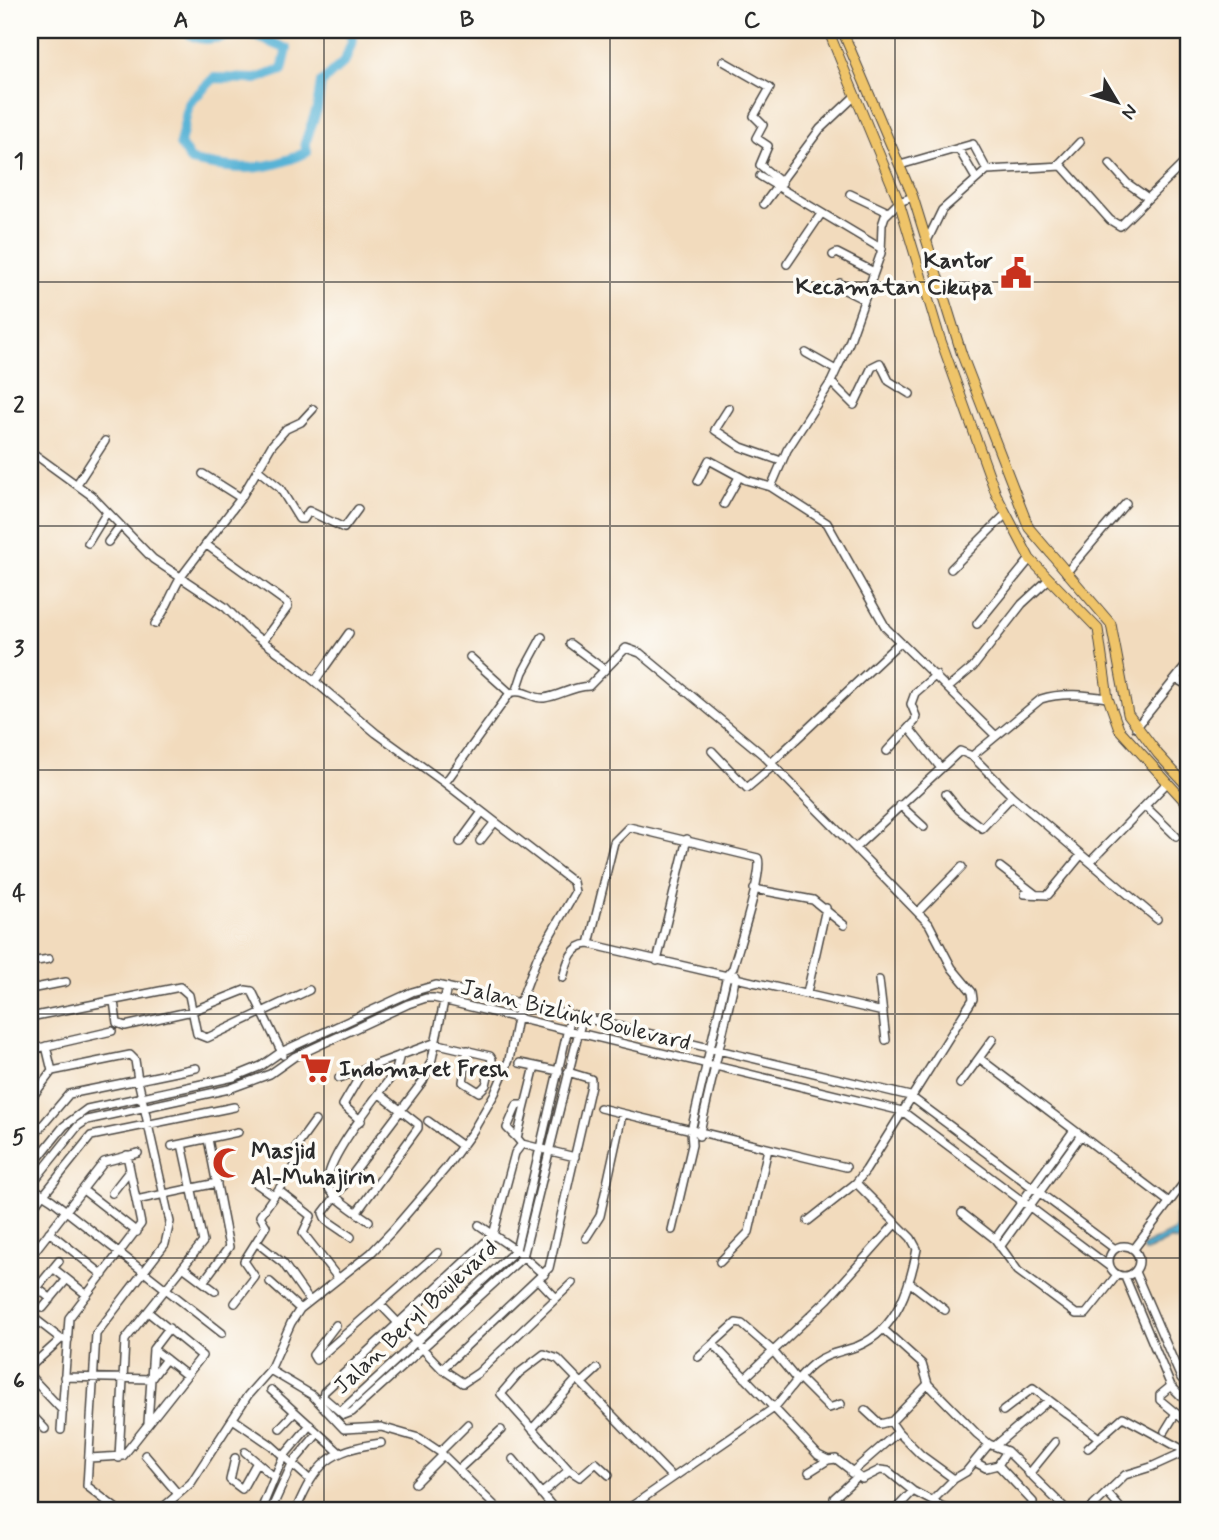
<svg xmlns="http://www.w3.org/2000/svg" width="1219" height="1540" font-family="Mynerve,sans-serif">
  <rect width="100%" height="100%" fill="#fdfcf7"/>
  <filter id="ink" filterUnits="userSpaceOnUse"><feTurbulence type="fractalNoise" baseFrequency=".0143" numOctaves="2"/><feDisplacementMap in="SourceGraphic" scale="14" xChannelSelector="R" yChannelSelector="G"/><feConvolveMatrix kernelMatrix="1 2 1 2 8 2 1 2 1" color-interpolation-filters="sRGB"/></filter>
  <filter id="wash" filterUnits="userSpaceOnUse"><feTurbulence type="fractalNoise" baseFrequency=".00686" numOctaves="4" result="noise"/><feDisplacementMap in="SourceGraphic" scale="28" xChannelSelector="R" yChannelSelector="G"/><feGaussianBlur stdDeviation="1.57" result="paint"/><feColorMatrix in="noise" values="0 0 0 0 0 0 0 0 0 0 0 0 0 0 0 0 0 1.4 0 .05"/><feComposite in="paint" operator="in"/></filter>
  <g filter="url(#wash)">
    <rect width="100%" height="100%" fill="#f2dbbd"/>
    <path fill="#58b3d6" stroke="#426f80" stroke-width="2" d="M1189,1197v51l-6,-6 -13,-3 -25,13 -3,-5 32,-16 3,-5 -2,-10z"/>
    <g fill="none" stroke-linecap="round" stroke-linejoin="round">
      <path stroke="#58b3d6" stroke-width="10" d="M185,30c17,18 42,2 64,5 13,2 26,9 38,14l-5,21 -26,9 -42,-1 -25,25 -9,41 11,17c46,9 72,12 116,-9l-2,-9 12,-34 4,-26 24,-22 8,-22 -7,-9
        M453,30l24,3 9,-3"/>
    </g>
  </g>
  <g filter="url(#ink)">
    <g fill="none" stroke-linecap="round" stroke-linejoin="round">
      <defs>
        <path id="minor" d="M723,61l47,27 -16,28 9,9 -7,13 12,8 -8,19 22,18
          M958,148l17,29
          M1110,164l17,19 21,15
          M900,165l73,-21 14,26 75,-4 48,54 10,6 69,-68
          M1058,165l22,-23
          M760,176l122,73
          M850,194l38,18
          M764,204l56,-75 34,-32
          M927,241l15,-31 45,-40
          M833,255l4,-2 37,19
          M787,264l34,-50
          M840,283l5,7 18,9
          M806,353l30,17
          M831,382l23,23 18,-38 8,-4 9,18 21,13
          M729,408l-14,22 26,17 40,14
          M30,451l62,45 61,63 72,48 24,24 45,33 82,69 69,50 65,-90c13,-5 22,6 34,5 16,-2 26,-11 45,-12l37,-38 14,5 123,102 92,93 105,-97 12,5 40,40 78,66 77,-79
          M258,470l22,18 19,31h5l5,-8 35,17 14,-19
          M203,474l38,24
          M698,481l11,-21 37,20 25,7 16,-37 44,-68 18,-39 32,-90 1,-28 3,-9 14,-14 14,-5
          M77,484l28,-43
          M771,487l56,36 59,105 109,107
          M724,504l15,-27
          M108,542l12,-16
          M88,543l19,-31
          M208,546l79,57 1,4 -25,34
          M951,569l55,-55
          M1066,573l60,-70
          M155,624c14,-18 15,-29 26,-47l60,-79 31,-53 14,-16 15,-7 12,-13
          M977,624l53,-65
          M570,644l35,26
          M470,657l40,36
          M1176,679l13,7
          M315,681l34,-48
          M948,688l25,-21 49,-63 27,-25
          M517,690l6,-18 19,-35
          M909,728l31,39
          M1136,728l53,-66
          M712,751l35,37 26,-22
          M887,751l28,-30 1,-5 -5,-12 4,-11 21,-18
          M972,756l69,-57c21,-7 45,-4 67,-1
          M771,763l129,-121
          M946,794l13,16 23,18 30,-32
          M900,805l24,22
          M1145,806l31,30
          M480,841l15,-19
          M460,842l22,-30
          M1090,862l67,57
          M1000,867l35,27
          M754,889l59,11 31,25
          M1025,894l23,1 33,-40
          M918,912l44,-45
          M589,944l25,-102 15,-15 129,31c6,13 -20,91 -25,110l-6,7 -36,156 1,14 -20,85
          M657,961l30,-122
          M30,962l19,-3
          M563,978c4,-15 8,-33 26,-34l294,68
          M879,980l7,60
          M30,989l36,-7
          M807,993l19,-85
          M114,1001l3,22 8,3 67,-15 53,-21 7,1 31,64
          M30,1017l150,-30 9,8 8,39 10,4 102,-48
          M434,1043l56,13 2,3 -6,26 -7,7 -16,-10 5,-32
          M46,1046l6,25
          M30,1050l82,-19
          M979,1058l190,144
          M520,1063l39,8
          M339,1078l95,-35
          M960,1084l33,-45
          M30,1100l22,-29 78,-16 5,5 3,20 58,-12
          M600,1108l246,59
          M361,1121l-18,-16 21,-36
          M428,1121l34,25
          M699,1136l37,-161
          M517,1138l-10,-10 10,-23h8
          M30,1140l39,-46 69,-14 32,142 -5,22 -69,90 -9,152 31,24
          M522,1144l-7,9 -22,82 -169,157 -1,5 21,18 8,-3 171,-155 59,-238
          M522,1144l-5,-6 18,-72
          M522,1144l53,13
          M172,1146l66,-14
          M30,1168l34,-42 23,-17 147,-32 27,-11 20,-14 131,-60 24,-7 98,21 376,90 205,153
          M254,1182l20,14
          M30,1186l48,-60 9,-6 142,-31 41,-15 24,-17 114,-53 18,-6h8l468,113 208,156
          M30,1186l22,14 170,133
          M83,1190l54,42
          M278,1190l33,26 -8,17 35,45
          M46,1192l45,-56 143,-29
          M112,1193l18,-23
          M136,1200l81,-17
          M30,1212l12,-17
          M357,1212l61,-84v-4l-37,-29
          M962,1213l33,26 23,32 58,43h10l31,-39
          M369,1221c-9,-6 -40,-26 -41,-35 -6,-25 53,-93 68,-116l4,-15
          M808,1221l48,-38 10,-13 107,-171 -1,-7 -20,-24 -23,-44 -74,-76
          M479,1225l38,26 27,24
          M49,1232l54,43
          M351,1237l-25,-17 -3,-7 100,-132 9,-22 15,-72
          M586,1238l14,-22 22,-101
          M995,1239l79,-109
          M256,1242l27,21 26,37
          M1109 1261a15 15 0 1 1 30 0a15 15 0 1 1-30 0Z
          M1000,1247l81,-112
          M1134,1249l55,-73
          M30,1257l74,-95 34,-9
          M720,1262l29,-30 19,-83
          M183,1267l32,24
          M53,1268l34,27
          M1135,1272l46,106 8,8
          M1125,1277l46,109 18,18
          M539,1280l17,18
          M30,1282l21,17
          M203,1282l26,-35 -21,-108
          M270,1282l30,27
          M909,1282l36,28
          M37,1288l22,-27
          M235,1303l20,-26 -11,-16 22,-35 -6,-10 39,-56 -5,-10 21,-29
          M380,1304l62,65 21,14 15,-10 94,-90
          M43,1308l24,-29
          M30,1315l31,24 7,1
          M336,1325l-23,30 3,5 122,-107
          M883,1329l39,35 6,20 49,50 12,10 18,7 60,59
          M714,1345l60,63c13,-14 24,-32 39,-44 14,-11 29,-12 45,-18 39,-16 52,-60 59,-97l-6,-11 -55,-55
          M153,1349l33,26
          M698,1357l38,-34 6,1 31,27 24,29
          M30,1367l31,-28
          M442,1369l107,-101 42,-183v-6l-23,-7
          M270,1370l42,25 32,34 37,-2 38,11 21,14 59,58
          M30,1376l33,35
          M64,1377l87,2 15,-20
          M745,1378l83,-79 68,-76
          M799,1378l30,30 12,-4
          M582,1383l15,-14
          M1171,1386l-11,9v5l29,24
          M271,1390l68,62
          M865,1410l15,14 12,-3
          M1003,1411l30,-23 66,50
          M340,1412l176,-162 55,-234
          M30,1413l15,16
          M233,1419l38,26 38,34
          M148,1423l5,-74 16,-21
          M280,1428l15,-16
          M532,1429l45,-50
          M61,1430l8,-112 72,-94 -14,-69
          M1165,1431l11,-18
          M898,1432l-7,-10 37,-38
          M996,1445l53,-45
          M1088,1448l35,-31 66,36
          M1007,1451l-9,14 35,37 -5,8
          M245,1452l29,25
          M440,1452l28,-28
          M145,1455l33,39
          M89,1458l34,-2 79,-100 -54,-44
          M119,1458l6,-118 78,-98 -21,-98
          M235,1458l-5,22 12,9 15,-27
          M513,1459l42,51
          M975,1462l11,6 12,-3
          M458,1470l43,-40
          M569,1470l11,7 16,-14 13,12
          M809,1472l19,-12
          M851,1473l47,-41 23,23 33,24 12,-7 23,-28
          M1029,1474l26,-32
          M415,1483l28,-28
          M1107,1493l15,17
          M541,1494l28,-24 -68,-76 18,-21 25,-19 14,5 113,117
          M834,1498l23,-21
          M933,1500l21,-21
          M160,1510l31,-27 57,-88 22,-25 21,-47 9,-14 71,-56 21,-22 54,-63 27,-37 22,-38 14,-33 11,-57 17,-45 38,-66 -2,-10 -128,-99
          M261,1510l22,-53 27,-32
          M271,1510l21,-46 26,-31
          M296,1510c20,-47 33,-60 85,-67
          M626,1510l148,-102 44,47 10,5 8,-1 26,20 18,-9 8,1 25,20 36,19
          M895,1510l18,-19
          M1089,1510l36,-35 26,-8 33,-15"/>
        <path id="major" d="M828,30l71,172 41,136 56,156 34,65 68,70 10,69 11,31 70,77
          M842,30l71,167 49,158 67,173 82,96 17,90 30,40 31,34"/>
      </defs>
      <use href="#minor" stroke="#494541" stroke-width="10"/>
      <use href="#major" stroke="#494541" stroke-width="11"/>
      <use href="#minor" stroke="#fff" stroke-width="7"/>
      <use href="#major" stroke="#efc469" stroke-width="9"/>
    </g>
  </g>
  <path fill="none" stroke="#2b2b2b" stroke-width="2" stroke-opacity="0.55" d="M324,30v1480M610,30v1480M895,30v1480M30,282h1159M30,526h1159M30,770h1159M30,1014h1159M30,1258h1159"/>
  <defs>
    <symbol id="civic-bare" viewBox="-9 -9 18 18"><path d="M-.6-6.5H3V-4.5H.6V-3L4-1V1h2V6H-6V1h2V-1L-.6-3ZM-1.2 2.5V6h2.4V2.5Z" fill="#c8321e" stroke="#fdfcf7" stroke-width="2.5" paint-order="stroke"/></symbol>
    <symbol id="supermarket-bare" viewBox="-9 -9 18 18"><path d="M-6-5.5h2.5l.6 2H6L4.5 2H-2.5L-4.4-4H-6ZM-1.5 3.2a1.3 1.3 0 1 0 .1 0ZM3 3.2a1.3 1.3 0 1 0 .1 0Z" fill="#c8321e" stroke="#fdfcf7" stroke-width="2.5" paint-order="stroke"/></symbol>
    <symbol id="mosque-bare" viewBox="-9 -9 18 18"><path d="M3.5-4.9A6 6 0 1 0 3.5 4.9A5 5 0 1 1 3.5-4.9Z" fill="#c8321e" stroke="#fdfcf7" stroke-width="2.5" paint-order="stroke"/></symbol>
  </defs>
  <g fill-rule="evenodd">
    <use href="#civic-bare" x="994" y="251" width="44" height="44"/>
    <use href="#supermarket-bare" x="294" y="1046" width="44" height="44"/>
    <use href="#mosque-bare" x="206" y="1141" width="44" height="44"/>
  </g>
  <g text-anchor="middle" stroke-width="7" stroke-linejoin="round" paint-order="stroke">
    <g font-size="23" font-weight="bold" fill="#2b2b2b" stroke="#fdfcf7" text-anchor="start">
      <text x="993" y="268" text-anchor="end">Kantor<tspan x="993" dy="26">Kecamatan Cikupa</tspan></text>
      <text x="339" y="1076">Indomaret Fresh</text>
      <text x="251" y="1158">Masjid<tspan x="251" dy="26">Al-Muhajirin</tspan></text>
    </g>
    <g font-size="23" fill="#2b2b2b" stroke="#fdfcf7">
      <text transform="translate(576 1014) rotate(14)" y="8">Jalan Bizlink Boulevard</text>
      <text transform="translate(415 1316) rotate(-43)" y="8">Jalan Beryl Boulevard</text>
    </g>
  </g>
  <rect width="1219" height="1540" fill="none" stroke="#fdfcf7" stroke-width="77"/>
  <g transform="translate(1117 102) rotate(128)" stroke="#fdfcf7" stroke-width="5" paint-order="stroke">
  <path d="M0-5L12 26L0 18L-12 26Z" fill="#2b2b2b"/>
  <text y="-10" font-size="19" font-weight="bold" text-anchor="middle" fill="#2b2b2b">N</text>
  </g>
  <rect x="38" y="38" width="1142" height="1464" fill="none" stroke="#2b2b2b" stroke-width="2.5"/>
  <g font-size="23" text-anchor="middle" font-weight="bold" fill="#2b2b2b">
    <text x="181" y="27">A</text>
    <text x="467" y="27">B</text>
    <text x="752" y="27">C</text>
    <text x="1038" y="27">D</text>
    <text x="19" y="168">1</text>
    <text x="19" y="412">2</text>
    <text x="19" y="656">3</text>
    <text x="19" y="900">4</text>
    <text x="19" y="1144">5</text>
    <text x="19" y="1388">6</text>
  </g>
</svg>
